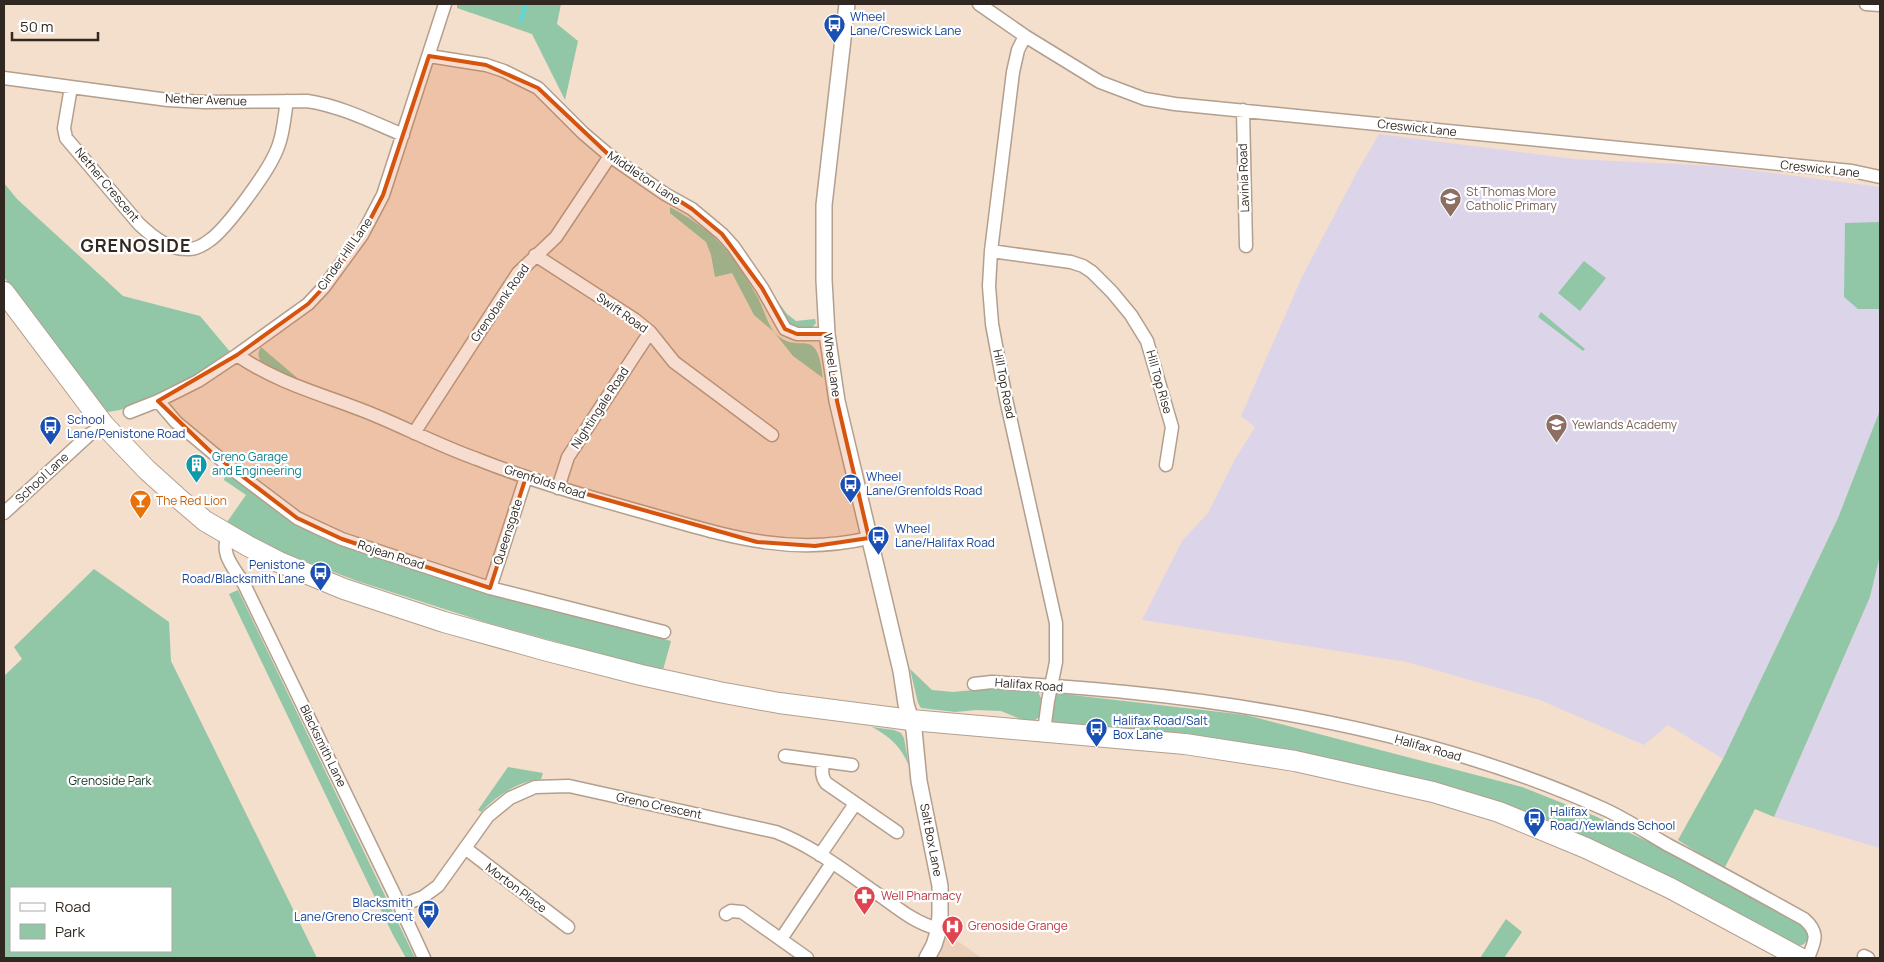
<svg xmlns="http://www.w3.org/2000/svg" width="1884" height="962" font-family="Manrope,sans-serif">
  <rect width="100%" height="100%" fill="#f4decc"/>
  <path fill="#ecd1ba" d="M946,933l36,25h-50z"/>
  <path fill="#dcd5ea" d="M1379,134l195,25 144,7 162,21v223l-42,108 -115,241 -55,-34 -24,20 -104,-45 -133,-38 -265,-42 40,-79 26,-28 26,-52 21,-34 -14,-11 61,-139 56,-107z
    M1880,555v293l-106,-31 96,-220z"/>
  <path fill="#91c6a7" fill-rule="evenodd" d="M457,4h104l-4,20 21,17 -13,59 -33,-66 -75,-26z
    M4,183l13,16 106,97 77,20 32,38c-23,12 -107,64 -128,57l-100,-134z
    M670,207c46,25 63,46 88,91 5,9 10,28 17,35 24,25 42,-12 48,45l-30,-22 -19,-24 -20,-17 -22,-42 -17,4 -4,-22 -5,-13 -36,-29z
    M1880,222v87h-22l-14,-12 1,-74z
    M1584,261l22,17 -26,33 -22,-18z
    M773,295l14,19 9,7 19,-2 1,4c-19,24 -36,-15 -43,-28z
    M1541,312l44,37 -2,2 -45,-34z
    M261,347l41,35c-13,-6 -54,-15 -41,-35z
    M1880,410v145l-10,42 -96,220 -19,-8 -31,60 -46,-29 45,-81 115,-241z
    M226,471l73,51 96,42 276,77 -8,29 -20,-4 -155,-43 -131,-42 -93,-36 -37,-23 19,-27 -22,-15z
    M94,569l75,53 2,39 146,297h-313v-282l18,-17 -8,-12zM171,888v63h-160v-63z
    M238,590l177,368h-9l-13,-23 -164,-341z
    M910,669l22,21 21,2 31,-3 54,3 3,6 -2,19 -5,4h-9l-24,-10 -25,-1 -21,2 -34,-4 -3,-5z
    M1055,693l191,22 276,72 73,29 76,37 133,74 4,5 1,6 -5,6 -5,2 -252,-124 -386,-88 -108,-12 -2,-5z
    M872,727l22,3 7,3 3,5 5,28c-8,-20 -19,-29 -37,-39z
    M508,767l35,6 -2,6c-24,3 -44,16 -60,33l-3,-2z
    M1506,919l16,13 -18,26h-24z"/>
  <g fill="none" stroke-linecap="round" stroke-linejoin="round">
    <path stroke="#60d7d7" stroke-width="4" d="M521,21l5,-17"/>
    <defs>
      <path id="minor" d="M979,4l46,32 75,46 45,17 30,5 677,67 28,6
        M1866,4l14,1
        M1025,36l-7,14 -5,22 -22,179 -2,35 3,38 14,75 50,224v39l-8,39 -4,30
        M429,56l57,9 18,6 34,17 45,45 27,23 55,38 27,15 30,25 11,12 29,42 23,41 12,5h30
        M4,78l164,22 36,2 103,-1c34,5 65,21 96,34
        M71,87l-7,41 2,10 73,86c14,13 29,26 50,25 7,0 16,-5 21,-9 17,-12 56,-66 65,-86 8,-16 9,-35 12,-53
        M1243,110l3,136
        M991,251l80,11 12,4 9,6 20,20 19,23 16,26 25,86 -6,38
        M535,255l99,64 16,13 24,30 98,73
        M237,355c45,31 93,41 142,62 33,14 64,30 98,42 55,22 112,38 169,54 78,22 142,44 223,25
        M158,401l18,21 60,50 61,46 21,10 24,11 148,49 174,44
        M130,412l28,-11 40,-20 39,-26 71,-51 16,-17 38,-52 21,-40 62,-191
        M414,433l104,-160 38,-36 54,-81
        M558,488l10,-31 82,-125
        M4,513l86,-79 14,-9
        M228,534c-8,21 5,32 16,50l156,322 24,52
        M490,588l36,-111
        M974,684l18,-2c44,3 89,5 133,10 161,16 331,50 479,117 22,10 43,24 64,36 46,24 91,49 136,74 16,14 11,22 4,39
        M785,756l67,9
        M823,762c-1,9 -2,14 3,21l71,49
        M465,848l103,79
        M820,855l35,-51
        M400,906l23,-9 15,-11 50,-70 22,-18 25,-11 34,-1 207,46c39,15 72,42 106,65 18,13 35,27 57,32
        M726,914l5,-3 11,1 65,46
        M781,939l51,-76
        M1864,956l4,2"/>
      <path id="tertiary" d="M847,4l-23,201v75l3,54 10,67 64,270 5,33 8,26 5,51 21,105v28l-1,15 -5,16 -7,13"/>
      <path id="trunk" d="M4,292l100,133 43,45 30,27 28,24 43,25 31,16 65,27 100,33 100,28 97,25 78,17 60,11 132,17 274,24 110,17 138,31 66,20 87,36 84,40 130,70"/>
    </defs>
    <use href="#minor" stroke="#b39f8e" stroke-width="15"/>
    <use href="#tertiary" stroke="#b39f8e" stroke-width="18"/>
    <use href="#trunk" stroke="#b39f8e" stroke-width="22"/>
    <use href="#minor" stroke="#fff" stroke-width="12"/>
    <use href="#tertiary" stroke="#fff" stroke-width="15"/>
    <use href="#trunk" stroke="#fff" stroke-width="20"/>
  </g>
  <path fill="#d6540e" fill-opacity="0.2" stroke="#d6540e" stroke-width="4" stroke-linejoin="round" d="M429,56l57,9 52,23 72,68 82,53 30,25 40,54 23,41 12,5h30l10,67 32,137 -54,8 -58,-4 -231,-65 -36,111 -148,-49 -45,-21 -85,-65 -54,-52 79,-46 71,-51 16,-17 38,-52 21,-40z"/>
  <defs>
    <symbol id="bus-pin" viewBox="-11 -11 22 30"><path d="M0 17L-7.5 6A9.5 9.5 0 1 1 7.5 6Z" fill="#1a4fb4" stroke="#fff"/><path d="M-5-6H5V4H4V6H2V4H-2V6H-4V4H-5ZM-3.5-4V0h7V-4ZM-3.5 1.2v1.5H-2V1.2ZM2 1.2v1.5H3.5V1.2Z" fill="#fff"/></symbol>
    <symbol id="school-pin" viewBox="-11 -11 22 30"><path d="M0 17L-7.5 6A9.5 9.5 0 1 1 7.5 6Z" fill="#8d6e63" stroke="#fff"/><path d="M0-5L7-2L0 1L-7-2ZM-4 1L0 2.5L4 1V4Q0 6-4 4Z" fill="#fff"/></symbol>
    <symbol id="building-pin" viewBox="-11 -11 22 30"><path d="M0 17L-7.5 6A9.5 9.5 0 1 1 7.5 6Z" fill="#0f9aa8" stroke="#fff"/><path d="M-4-6H4V6H1V3H-1V6H-4ZM-2.5-4.3h1.7v1.8h-1.7ZM.8-4.3h1.7v1.8H.8ZM-2.5-1h1.7V.8h-1.7ZM.8-1h1.7V.8H.8Z" fill="#fff"/></symbol>
    <symbol id="bar-pin" viewBox="-11 -11 22 30"><path d="M0 17L-7.5 6A9.5 9.5 0 1 1 7.5 6Z" fill="#e8710a" stroke="#fff"/><path d="M-6-5H6L.8 .8V4.5H3.5V6h-7V4.5H-.8V.8Z" fill="#fff"/></symbol>
    <symbol id="pharmacy-pin" viewBox="-11 -11 22 30"><path d="M0 17L-7.5 6A9.5 9.5 0 1 1 7.5 6Z" fill="#e0444e" stroke="#fff"/><path d="M-2-6h4v4h4v4h-4v4h-4v-4h-4v-4h4Z" fill="#fff"/></symbol>
    <symbol id="hospital-pin" viewBox="-11 -11 22 30"><path d="M0 17L-7.5 6A9.5 9.5 0 1 1 7.5 6Z" fill="#e0444e" stroke="#fff"/><path d="M-5-5h3v3.5h4V-5h3V5h-3V1.5h-4V5h-3Z" fill="#fff"/></symbol>
  </defs>
  <g fill-rule="evenodd">
    <use href="#bus-pin" x="822" y="12" width="25" height="34"/>
    <use href="#school-pin" x="1438" y="186" width="25" height="34"/>
    <use href="#school-pin" x="1544" y="412" width="25" height="34"/>
    <use href="#bus-pin" x="38" y="414" width="25" height="34"/>
    <use href="#building-pin" x="184" y="452" width="25" height="34"/>
    <use href="#bus-pin" x="838" y="472" width="25" height="34"/>
    <use href="#bar-pin" x="128" y="488" width="25" height="34"/>
    <use href="#bus-pin" x="866" y="524" width="25" height="34"/>
    <use href="#bus-pin" x="308" y="560" width="25" height="34"/>
    <use href="#bus-pin" x="1084" y="716" width="25" height="34"/>
    <use href="#bus-pin" x="1522" y="806" width="25" height="34"/>
    <use href="#pharmacy-pin" x="852" y="884" width="25" height="34"/>
    <use href="#bus-pin" x="416" y="898" width="25" height="34"/>
    <use href="#hospital-pin" x="940" y="914" width="25" height="34"/>
  </g>
  <g text-anchor="middle" stroke-width="4.5" stroke-linejoin="round" paint-order="stroke">
    <g font-size="12" fill="#164399" stroke="#fff" text-anchor="start">
      <text x="850" y="21">Wheel<tspan x="850" dy="14">Lane/Creswick Lane</tspan></text>
      <text x="67" y="424">School<tspan x="67" dy="14">Lane/Penistone Road</tspan></text>
      <text x="866" y="481">Wheel<tspan x="866" dy="14">Lane/Grenfolds Road</tspan></text>
      <text x="895" y="533">Wheel<tspan x="895" dy="14">Lane/Halifax Road</tspan></text>
      <text x="305" y="569" text-anchor="end">Penistone<tspan x="305" dy="14">Road/Blacksmith Lane</tspan></text>
      <text x="1113" y="725">Halifax Road/Salt<tspan x="1113" dy="14">Box Lane</tspan></text>
      <text x="1550" y="816">Halifax<tspan x="1550" dy="14">Road/Yewlands School</tspan></text>
      <text x="413" y="907" text-anchor="end">Blacksmith<tspan x="413" dy="14">Lane/Greno Crescent</tspan></text>
    </g>
    <g font-size="12" fill="#302821" stroke="#fff">
      <text transform="translate(206 100) rotate(2)" y="4">Nether Avenue</text>
      <text transform="translate(1417 128) rotate(6)" y="4">Creswick Lane</text>
      <text transform="translate(1820 169) rotate(6)" y="4">Creswick Lane</text>
      <text transform="translate(644 178) rotate(34)" y="4">Middleton Lane</text>
      <text transform="translate(1244 178) rotate(-92)" y="4">Lavinia Road</text>
      <text transform="translate(107 185) rotate(50)" y="4">Nether Crescent</text>
      <text transform="translate(345 254) rotate(-55)" y="4">Cinder Hill Lane</text>
      <text transform="translate(500 303) rotate(-55)" y="4">Grenobank Road</text>
      <text transform="translate(622 313) rotate(35)" y="4">Swift Road</text>
      <text transform="translate(832 365) rotate(82)" y="4">Wheel Lane</text>
      <text transform="translate(1159 382) rotate(74)" y="4">Hill Top Rise</text>
      <text transform="translate(1004 384) rotate(79)" y="4">Hill Top Road</text>
      <text transform="translate(600 408) rotate(-57)" y="4">Nightingale Road</text>
      <text transform="translate(42 478) rotate(-43)" y="4">School Lane</text>
      <text transform="translate(545 482) rotate(18)" y="4">Grenfolds Road</text>
      <text transform="translate(508 532) rotate(-72)" y="4">Queensgate</text>
      <text transform="translate(391 555) rotate(18)" y="4">Rojean Road</text>
      <text transform="translate(1029 685) rotate(4)" y="4">Halifax Road</text>
      <text transform="translate(323 746) rotate(64)" y="4">Blacksmith Lane</text>
      <text transform="translate(1428 748) rotate(16)" y="4">Halifax Road</text>
      <text transform="translate(659 806) rotate(12)" y="4">Greno Crescent</text>
      <text transform="translate(931 840) rotate(79)" y="4">Salt Box Lane</text>
      <text transform="translate(516 888) rotate(37)" y="4">Morton Place</text>
    </g>
    <g font-size="12" fill="#785e54" stroke="#fff" text-anchor="start">
      <text x="1466" y="196">St Thomas More<tspan x="1466" dy="14">Catholic Primary</tspan></text>
      <text x="1572" y="429">Yewlands Academy</text>
    </g>
    <g font-size="12" fill="#0d838f" stroke="#fff" text-anchor="start">
      <text x="212" y="461">Greno Garage<tspan x="212" dy="14">and Engineering</tspan></text>
    </g>
    <g font-size="12" fill="#c56008" stroke="#fff" text-anchor="start">
      <text x="156" y="505">The Red Lion</text>
    </g>
    <g font-size="12" fill="#0f3421" stroke="#fff">
      <text x="110" y="785">Grenoside Park</text>
    </g>
    <g font-size="12" fill="#be3a42" stroke="#fff" text-anchor="start">
      <text x="881" y="900">Well Pharmacy</text>
      <text x="968" y="930">Grenoside Grange</text>
    </g>
    <g font-size="18" font-weight="bold" letter-spacing="1" fill="#302821" stroke="#fff">
      <text x="136" y="252">GRENOSIDE</text>
    </g>
  </g>
  <rect width="1884" height="962" fill="none" stroke="#302821" stroke-width="10"/>
  <rect x="10" y="887" width="162" height="65" fill="#ffffff" stroke="#aca9a6"/>
  <rect x="20" y="903" width="25" height="8" fill="#ffffff" stroke="#aca9a6"/>
  <text x="55" y="912" font-size="15" fill="#302821">Road</text>
  <rect x="20" y="924" width="25" height="15" fill="#91c6a7" stroke="#aca9a6"/>
  <text x="55" y="937" font-size="15" fill="#302821">Park</text>
  <path d="M12 32v8h86v-8" fill="none" stroke="#302821" stroke-width="2.5"/>
  <text x="20" y="32" font-size="15" fill="#302821" stroke="#ffffff" stroke-width="4" paint-order="stroke">50 m</text>
</svg>
